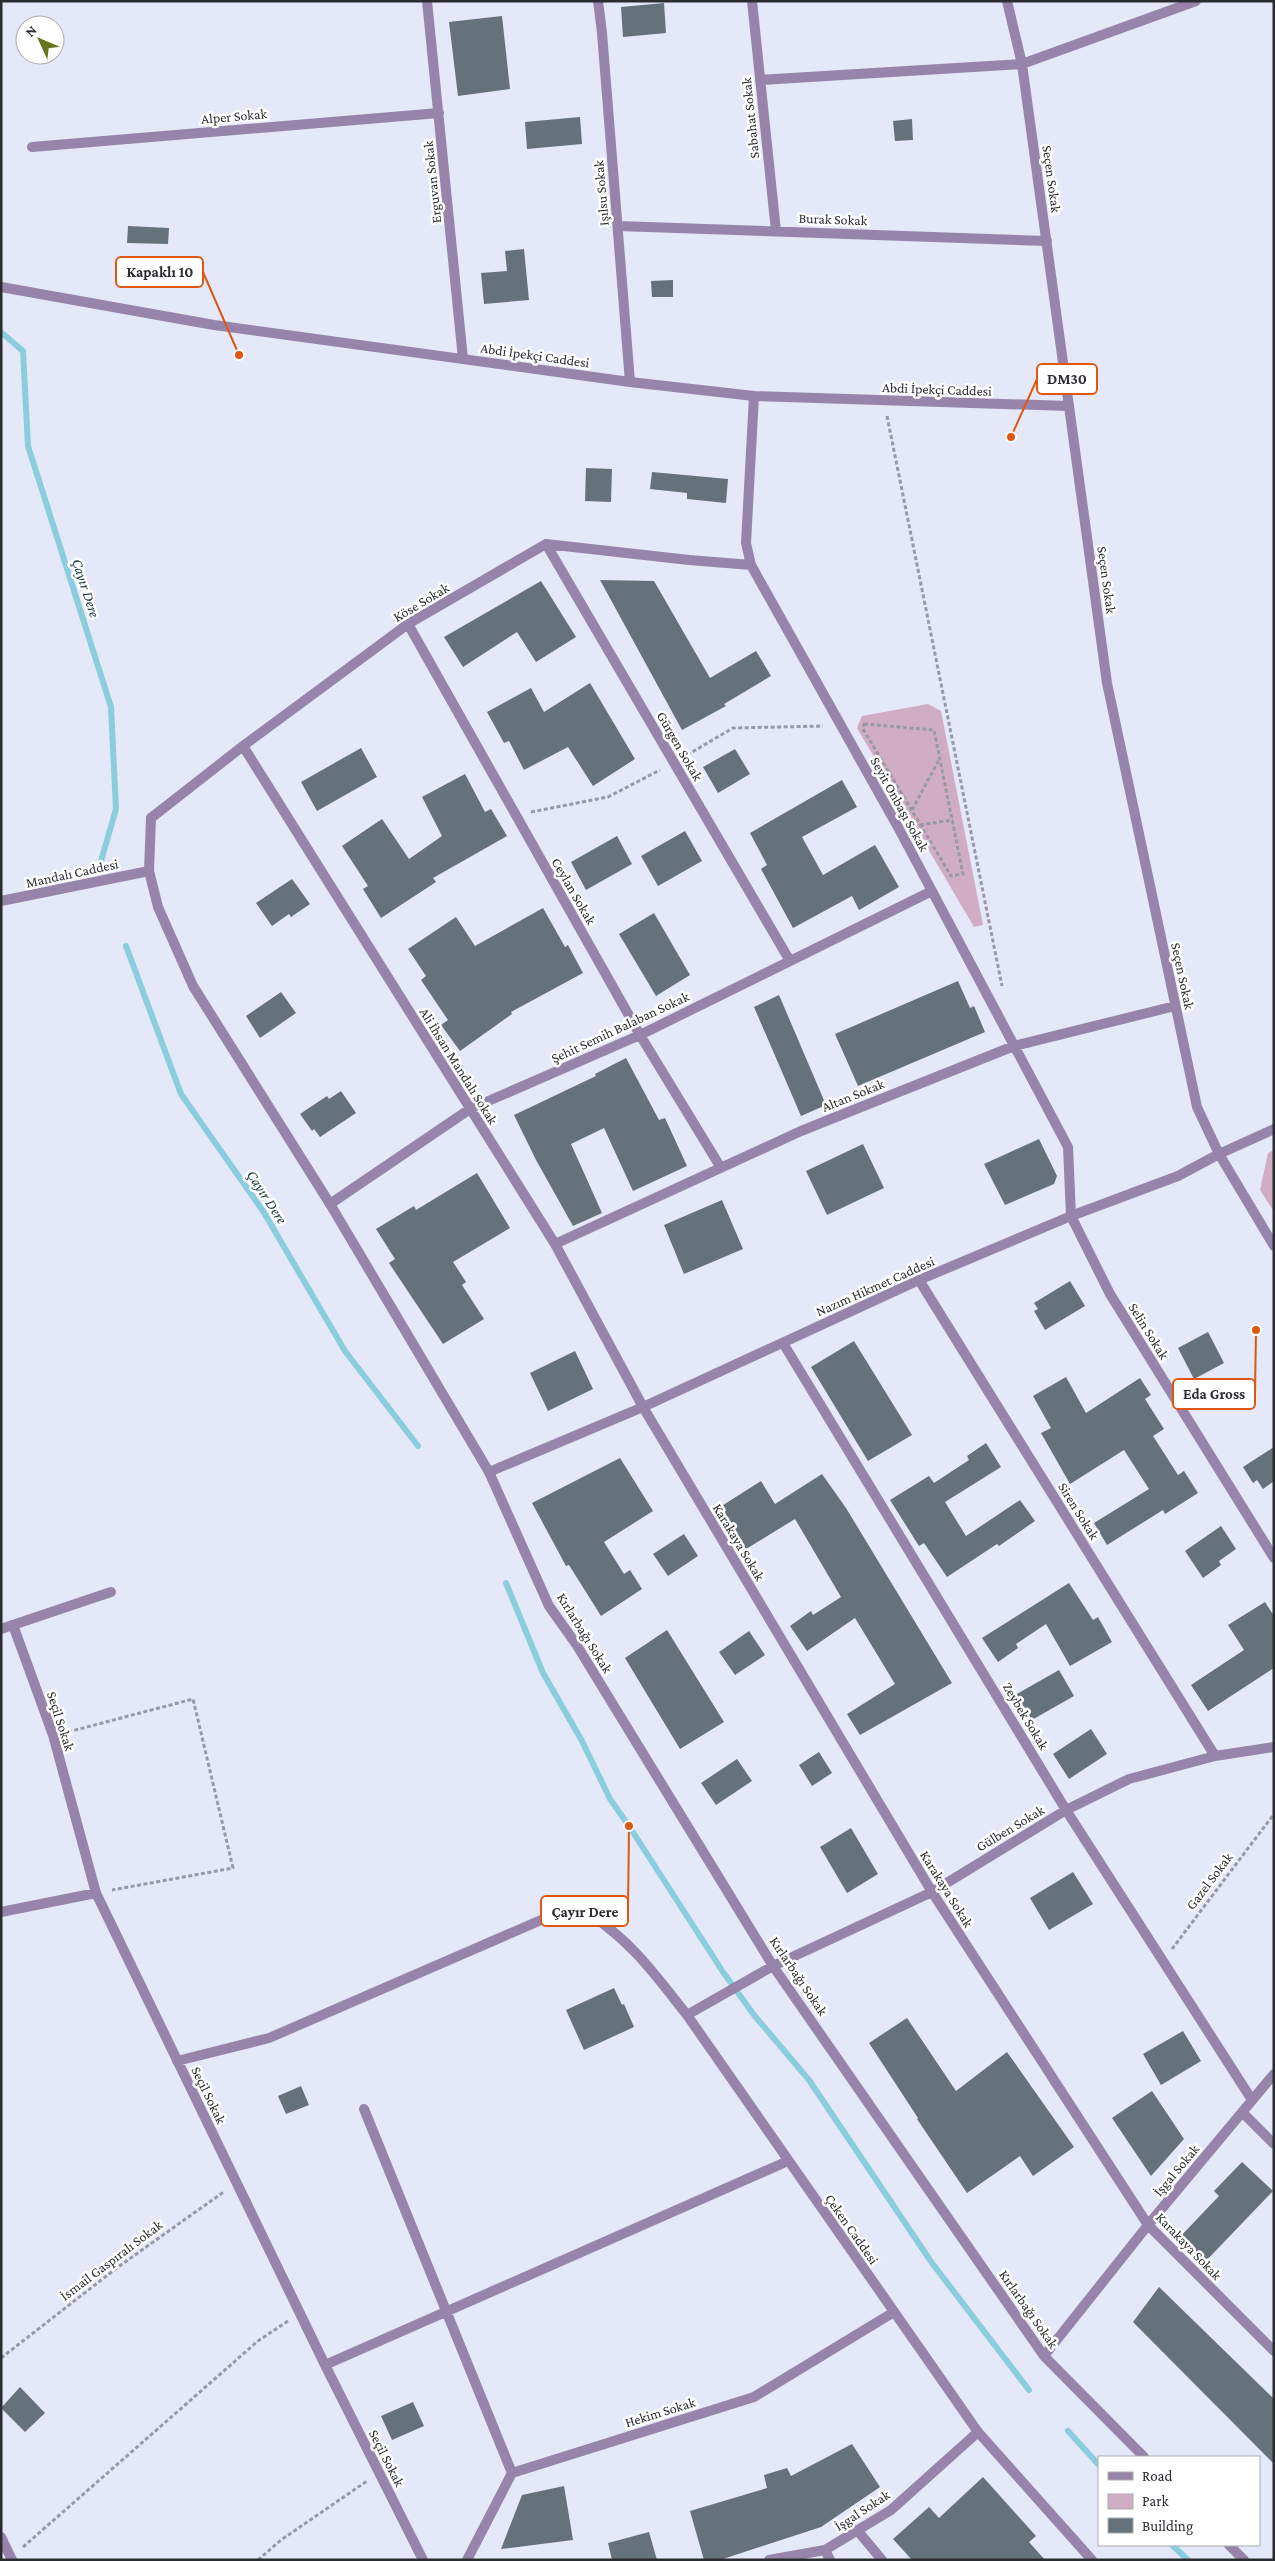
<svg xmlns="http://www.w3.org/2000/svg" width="1275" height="2561" font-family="'Crimson Pro',serif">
  <rect width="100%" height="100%" fill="#e5e8f8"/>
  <path fill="#d1adc5" d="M928,704l13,7 42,214 -9,2 -117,-199 5,-12z
    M1274,1150v62l-14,-22 8,-37z"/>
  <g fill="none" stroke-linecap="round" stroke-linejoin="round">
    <path stroke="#8acedd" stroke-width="6" d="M2,333l21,18 5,95 83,261 5,102 -15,52
      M126,946l55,148 82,117 82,140 73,95
      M506,1583l37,90 39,68 28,58 19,27 94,146 31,43 55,65 123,183 97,127
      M1068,2431l31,34
      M1172,2545l16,15"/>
  </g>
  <path fill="#65717b" d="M664,3l2,30 -43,4 -2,-30z
    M502,16l8,73 -52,7 -9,-74z
    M580,117l2,27 -55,5 -2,-27z
    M912,119l1,21 -18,1 -2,-20z
    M128,226l41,2 -1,16 -41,-1z
    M524,249l5,51 -45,4 -3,-31 26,-2 -2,-20z
    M673,280v17h-21l-1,-16z
    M586,468l26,1 -1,33 -26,-1z
    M652,472l76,7 -2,24 -39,-4v-6l-37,-4z
    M600,580l54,1 56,97 46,-27 15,25 -47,28 2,2 -44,24z
    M541,581l35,56 -40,25 -19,-30 -54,35 -19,-30z
    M590,683l45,76 -42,27 -25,-39 -44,23 -15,-29 -5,2 -17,-31 44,-24 13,24z
    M361,748l16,29 -60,34 -16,-29z
    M735,749l15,25 -32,19 -15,-26z
    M465,774l20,38 6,-3 16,27 -74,42 3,4 -55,36 -18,-29 5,-3 -26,-40 40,-27 27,40 33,-23 -20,-39z
    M842,780l15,27 -55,30 21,38 52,-30 24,42 -40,23 -7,-14 -59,32 -32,-59 6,-4 -17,-32z
    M685,831l17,30 -44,25 -17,-30z
    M617,836l15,28 -46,26 -15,-28z
    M292,879l18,25 -19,13 -2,-3 -17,12 -16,-23z
    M543,908l22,39 3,-2 15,28 -72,39 1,2 -52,37 -19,-26 7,-5 -27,-40 5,-4 -18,-27 48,-32 19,29z
    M654,913l36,62 -34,21 -37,-62z
    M958,981l12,27 4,-2 11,26 -127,54 -23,-52z
    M281,992l15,21 -36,25 -14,-22z
    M779,995l47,110 -25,11 -47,-109z
    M626,1058l33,62 6,-2 22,48 -54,25 -29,-63 -33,16 31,69 -29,13 -37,-66 -22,-45 82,-39 -1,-2z
    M341,1091l15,22 -36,24 -6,-8 -2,2 -12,-17 27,-18 2,3z
    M1039,1139l18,37 -3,8 -49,21 -21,-41z
    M863,1144l21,44 -57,27 -21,-44z
    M477,1173l33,55 -57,34 13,20 -4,3 22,34 -41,25 -54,-81 6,-4 -19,-30 38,-23 2,4z
    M722,1200l21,49 -59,25 -20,-49z
    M1070,1281l15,25 -40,24 -11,-19 4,-2 -4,-6z
    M1208,1332l16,31 -30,16 -16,-31z
    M854,1341l58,94 -44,26 -57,-94z
    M575,1351l18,38 -45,22 -18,-38z
    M1066,1377l20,36 54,-35 11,17 -6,4 19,30 -11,7 25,39 6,-4 14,22 -33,21 -2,-4 -56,35 -13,-22 55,-34 -25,-39 -54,34 -29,-51 10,-5 -18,-32z
    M986,1443l15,24 -56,35 21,34 54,-36 15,21 -36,25 -2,-2 -50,33 -23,-34 -5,3 -29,-46 39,-24 5,7 35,-23 -2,-4z
    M1274,1447v34l-11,8 -6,-9 -4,3 -10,-16z
    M620,1458l33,53 -49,31 20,32 6,-4 12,19 -41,27 -32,-51 -3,1 -34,-63z
    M822,1474l24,34 106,175 -92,52 -13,-21 48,-30 -23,-38 -17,-28 -48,33 -17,-25 21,-15 2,4 28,-18 -46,-78 -49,30 -26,-42 41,-26 14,23z
    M1221,1526l15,23 -17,12 2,4 -18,13 -18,-27z
    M684,1534l14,22 -30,20 -15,-22z
    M1069,1583l24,37 5,-3 14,25 -42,24 -24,-42 -30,20 2,4 -20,14 -16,-24z
    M1265,1602l9,14v52l-66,43 -17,-26 53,-35 -16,-25z
    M667,1630l57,92 -44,27 -55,-91z
    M749,1631l16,24 -30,20 -16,-23z
    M1059,1670l15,26 -44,25 -15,-26z
    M1091,1729l16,25 -38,25 -16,-25z
    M819,1752l13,21 -20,13 -13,-21z
    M737,1759l15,22 -36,24 -15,-22z
    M851,1828l27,46 -31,19 -27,-46z
    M1073,1872l20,32 -44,26 -19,-32z
    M614,1988l8,17 2,-1 10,23 -50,23 -18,-40z
    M907,2018l49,73 51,-39 67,95 -41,29 -13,-20 -53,37 -50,-74 1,-1 -49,-75z
    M1183,2031l18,30 -40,24 -18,-31z
    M301,2086l8,19 -23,9 -8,-18z
    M1152,2091l32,48 -33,37 -39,-58z
    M1242,2162l31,29 -70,73 -26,-24 42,-44 -5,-5z
    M1159,2287l115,112v65l-141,-142z
    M20,2387l25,26 -20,19 -24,-24z
    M413,2402l11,24 -32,14 -11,-24z
    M852,2444l28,43 -59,40 -101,33h-16l-14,-49 77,-23 -3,-13 23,-7 4,8z
    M983,2477l53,59 -7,6 16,18h-133l-19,-21 36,-32 10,11z
    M564,2486l9,54 -72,9 21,-54z
    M649,2532l8,28h-45l-4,-17z"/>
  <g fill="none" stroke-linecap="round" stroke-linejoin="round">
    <path stroke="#9799a5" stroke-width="3" stroke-dasharray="4 2.5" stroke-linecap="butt" d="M887,416l115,570
      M864,724l70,6 29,144 -12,2 -88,-147z
      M687,755l46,-27 90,-2
      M912,810l28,-52
      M531,812l77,-15 52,-27
      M920,825l33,-5
      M68,1732l125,-33 40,169 -121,22
      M1172,1949l102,-135
      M1,2358l117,-91 107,-76
      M23,2547l235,-206 30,-20
      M258,2560l23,-20 86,-59"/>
    <path stroke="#9684aa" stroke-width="10" d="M427,1l36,358
      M598,1l4,32 28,349
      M752,1l24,230
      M1007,1l15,63 85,619 90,424 22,47
      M760,80l262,-16 174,-63
      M32,147l407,-34
      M618,226l429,15
      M754,396l-8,147 5,22 148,264 169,318 3,69 39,78 164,264
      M546,544l244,417
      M408,624l232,411 81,133
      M243,746l312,498 88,163 289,485 216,333 126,126
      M151,818l92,-72 165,-122 138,-80 143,16 62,5
      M330,1204l140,-95 170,-74 292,-144
      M555,1244l246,-113 213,-85 161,-40
      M919,1280l296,476
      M783,1343l283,467 186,290
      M489,1472l60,134 27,38 197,322 271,390 100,101
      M13,1625l40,110 43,158 229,472 98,195
      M1,1912l95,-19
      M687,2015l86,-49 159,-74 134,-82 63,-31 86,-23 59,-9
      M177,2061l92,-23 279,-121 28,-5 15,3
      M364,2109l148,364
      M1242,2112l32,32
      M1044,2356l104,-131 126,-151
      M325,2365l463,-204
      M857,2530l25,30
      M1,2537l11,23
      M1229,2545l15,15
      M825,2550l5,10
      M467,2560l45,-87 242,-76 140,-85
      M769,2560l56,-10 66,-40 87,-78"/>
    <path stroke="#9684aa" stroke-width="10" d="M1,287l213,38 416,57 124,14 315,10
      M151,818l-2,53 9,36 35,79 137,218 159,268 154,-65 276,-127 152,-64 107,-40 41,-22 55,-25
      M1,901l148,-30
      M1219,1154l55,92
      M1,1629l110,-37
      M591,1915c42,28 65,61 96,100l291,417 114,128"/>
  </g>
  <g text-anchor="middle" stroke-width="5" stroke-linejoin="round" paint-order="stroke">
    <g font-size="14" fill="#2b2c32" stroke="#fff">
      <text transform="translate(234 116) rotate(-5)" y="5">Alper Sokak</text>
      <text transform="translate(750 118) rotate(-96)" y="5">Sabahat Sokak</text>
      <text transform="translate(1052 179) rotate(82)" y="5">Seçen Sokak</text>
      <text transform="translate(432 182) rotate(-96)" y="5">Erguvan Sokak</text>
      <text transform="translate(601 193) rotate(-95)" y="5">Işılsu Sokak</text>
      <text transform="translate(833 219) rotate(2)" y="5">Burak Sokak</text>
      <text transform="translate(535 355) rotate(8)" y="5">Abdi İpekçi Caddesi</text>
      <text transform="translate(937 389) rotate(2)" y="5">Abdi İpekçi Caddesi</text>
      <text transform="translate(1107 580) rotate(82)" y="5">Seçen Sokak</text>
      <text transform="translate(421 602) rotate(-31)" y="5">Köse Sokak</text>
      <text transform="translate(680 746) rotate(60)" y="5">Gürgen Sokak</text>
      <text transform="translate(900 804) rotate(61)" y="5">Seyit Onbaşı Sokak</text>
      <text transform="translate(72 873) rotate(-12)" y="5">Mandalı Caddesi</text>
      <text transform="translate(574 891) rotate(60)" y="5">Ceylan Sokak</text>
      <text transform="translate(1183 976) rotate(78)" y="5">Seçen Sokak</text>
      <text transform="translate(620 1027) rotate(-25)" y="5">Şehit Semih Balaban Sokak</text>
      <text transform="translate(459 1066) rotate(58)" y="5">Ali İhsan Mandalı Sokak</text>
      <text transform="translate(853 1095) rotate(-22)" y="5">Altan Sokak</text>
      <text transform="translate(875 1286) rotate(-24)" y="5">Nazım Hikmet Caddesi</text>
      <text transform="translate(1149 1331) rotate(58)" y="5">Selin Sokak</text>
      <text transform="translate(1079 1511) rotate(58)" y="5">Siren Sokak</text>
      <text transform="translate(739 1542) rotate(59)" y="5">Karakaya Sokak</text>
      <text transform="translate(585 1633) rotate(58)" y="5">Kırlarbağı Sokak</text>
      <text transform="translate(1026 1716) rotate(59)" y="5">Zeybek Sokak</text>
      <text transform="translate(61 1721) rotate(72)" y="5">Seçil Sokak</text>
      <text transform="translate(1010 1828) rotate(-31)" y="5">Gülben Sokak</text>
      <text transform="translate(1209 1881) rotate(-53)" y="5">Gazel Sokak</text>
      <text transform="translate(947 1889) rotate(58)" y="5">Karakaya Sokak</text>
      <text transform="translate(799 1976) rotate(56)" y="5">Kırlarbağı Sokak</text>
      <text transform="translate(209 2095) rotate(64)" y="5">Seçil Sokak</text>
      <text transform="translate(1176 2170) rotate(-50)" y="5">İşgal Sokak</text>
      <text transform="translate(852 2229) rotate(55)" y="5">Çeken Caddesi</text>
      <text transform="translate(1189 2246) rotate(46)" y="5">Karakaya Sokak</text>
      <text transform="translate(111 2260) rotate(-37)" y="5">İsmail Gaspıralı Sokak</text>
      <text transform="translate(1029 2309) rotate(55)" y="5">Kırlarbağı Sokak</text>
      <text transform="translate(660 2412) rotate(-17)" y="5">Hekim Sokak</text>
      <text transform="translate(387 2458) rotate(63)" y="5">Seçil Sokak</text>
      <text transform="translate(862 2510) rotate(-33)" y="5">İşgal Sokak</text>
    </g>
    <g font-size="15" font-style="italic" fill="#193a41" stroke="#fff">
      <text transform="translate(86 588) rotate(72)" y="5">Çayır Dere</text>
      <text transform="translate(267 1197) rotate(57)" y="5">Çayır Dere</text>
    </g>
  </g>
  <path fill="none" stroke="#df570e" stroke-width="2" d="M239 355L203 272M1011 437L1037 379M1256 1330L1255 1394M629 1826L628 1911"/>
  <g fill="#df570e" stroke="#fff" stroke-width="2">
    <circle cx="239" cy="355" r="5"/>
    <circle cx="1011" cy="437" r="5"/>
    <circle cx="1256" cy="1330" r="5"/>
    <circle cx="629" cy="1826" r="5"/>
  </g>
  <g fill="#fff" stroke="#df570e" stroke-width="2">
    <rect x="116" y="257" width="87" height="30" rx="5"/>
    <rect x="1037" y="364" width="60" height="30" rx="5"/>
    <rect x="1173" y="1379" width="82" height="30" rx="5"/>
    <rect x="541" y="1896" width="87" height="30" rx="5"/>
  </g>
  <g font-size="15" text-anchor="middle" font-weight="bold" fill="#2b2c32">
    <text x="160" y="277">Kapaklı 10</text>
    <text x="1067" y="384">DM30</text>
    <text x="1214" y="1399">Eda Gross</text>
    <text x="585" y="1917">Çayır Dere</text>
  </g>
  <rect width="1275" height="2561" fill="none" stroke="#2b2c32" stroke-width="5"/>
  <rect x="1098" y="2456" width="162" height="90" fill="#ffffff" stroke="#aaabad"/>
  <rect x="1108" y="2472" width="25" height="8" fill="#9684aa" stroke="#aaabad"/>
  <text x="1142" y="2481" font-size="15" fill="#2b2c32">Road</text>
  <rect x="1108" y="2494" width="25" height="15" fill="#d1adc5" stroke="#aaabad"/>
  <text x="1142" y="2506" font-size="15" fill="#2b2c32">Park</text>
  <rect x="1108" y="2518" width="25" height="15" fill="#65717b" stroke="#aaabad"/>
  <text x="1142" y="2531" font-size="15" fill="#2b2c32">Building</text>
  <g transform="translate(40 40) rotate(314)"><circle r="24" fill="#ffffff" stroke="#aaabad"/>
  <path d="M0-4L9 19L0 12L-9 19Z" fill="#66741f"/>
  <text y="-8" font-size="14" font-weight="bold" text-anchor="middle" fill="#2b2c32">N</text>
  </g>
</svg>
